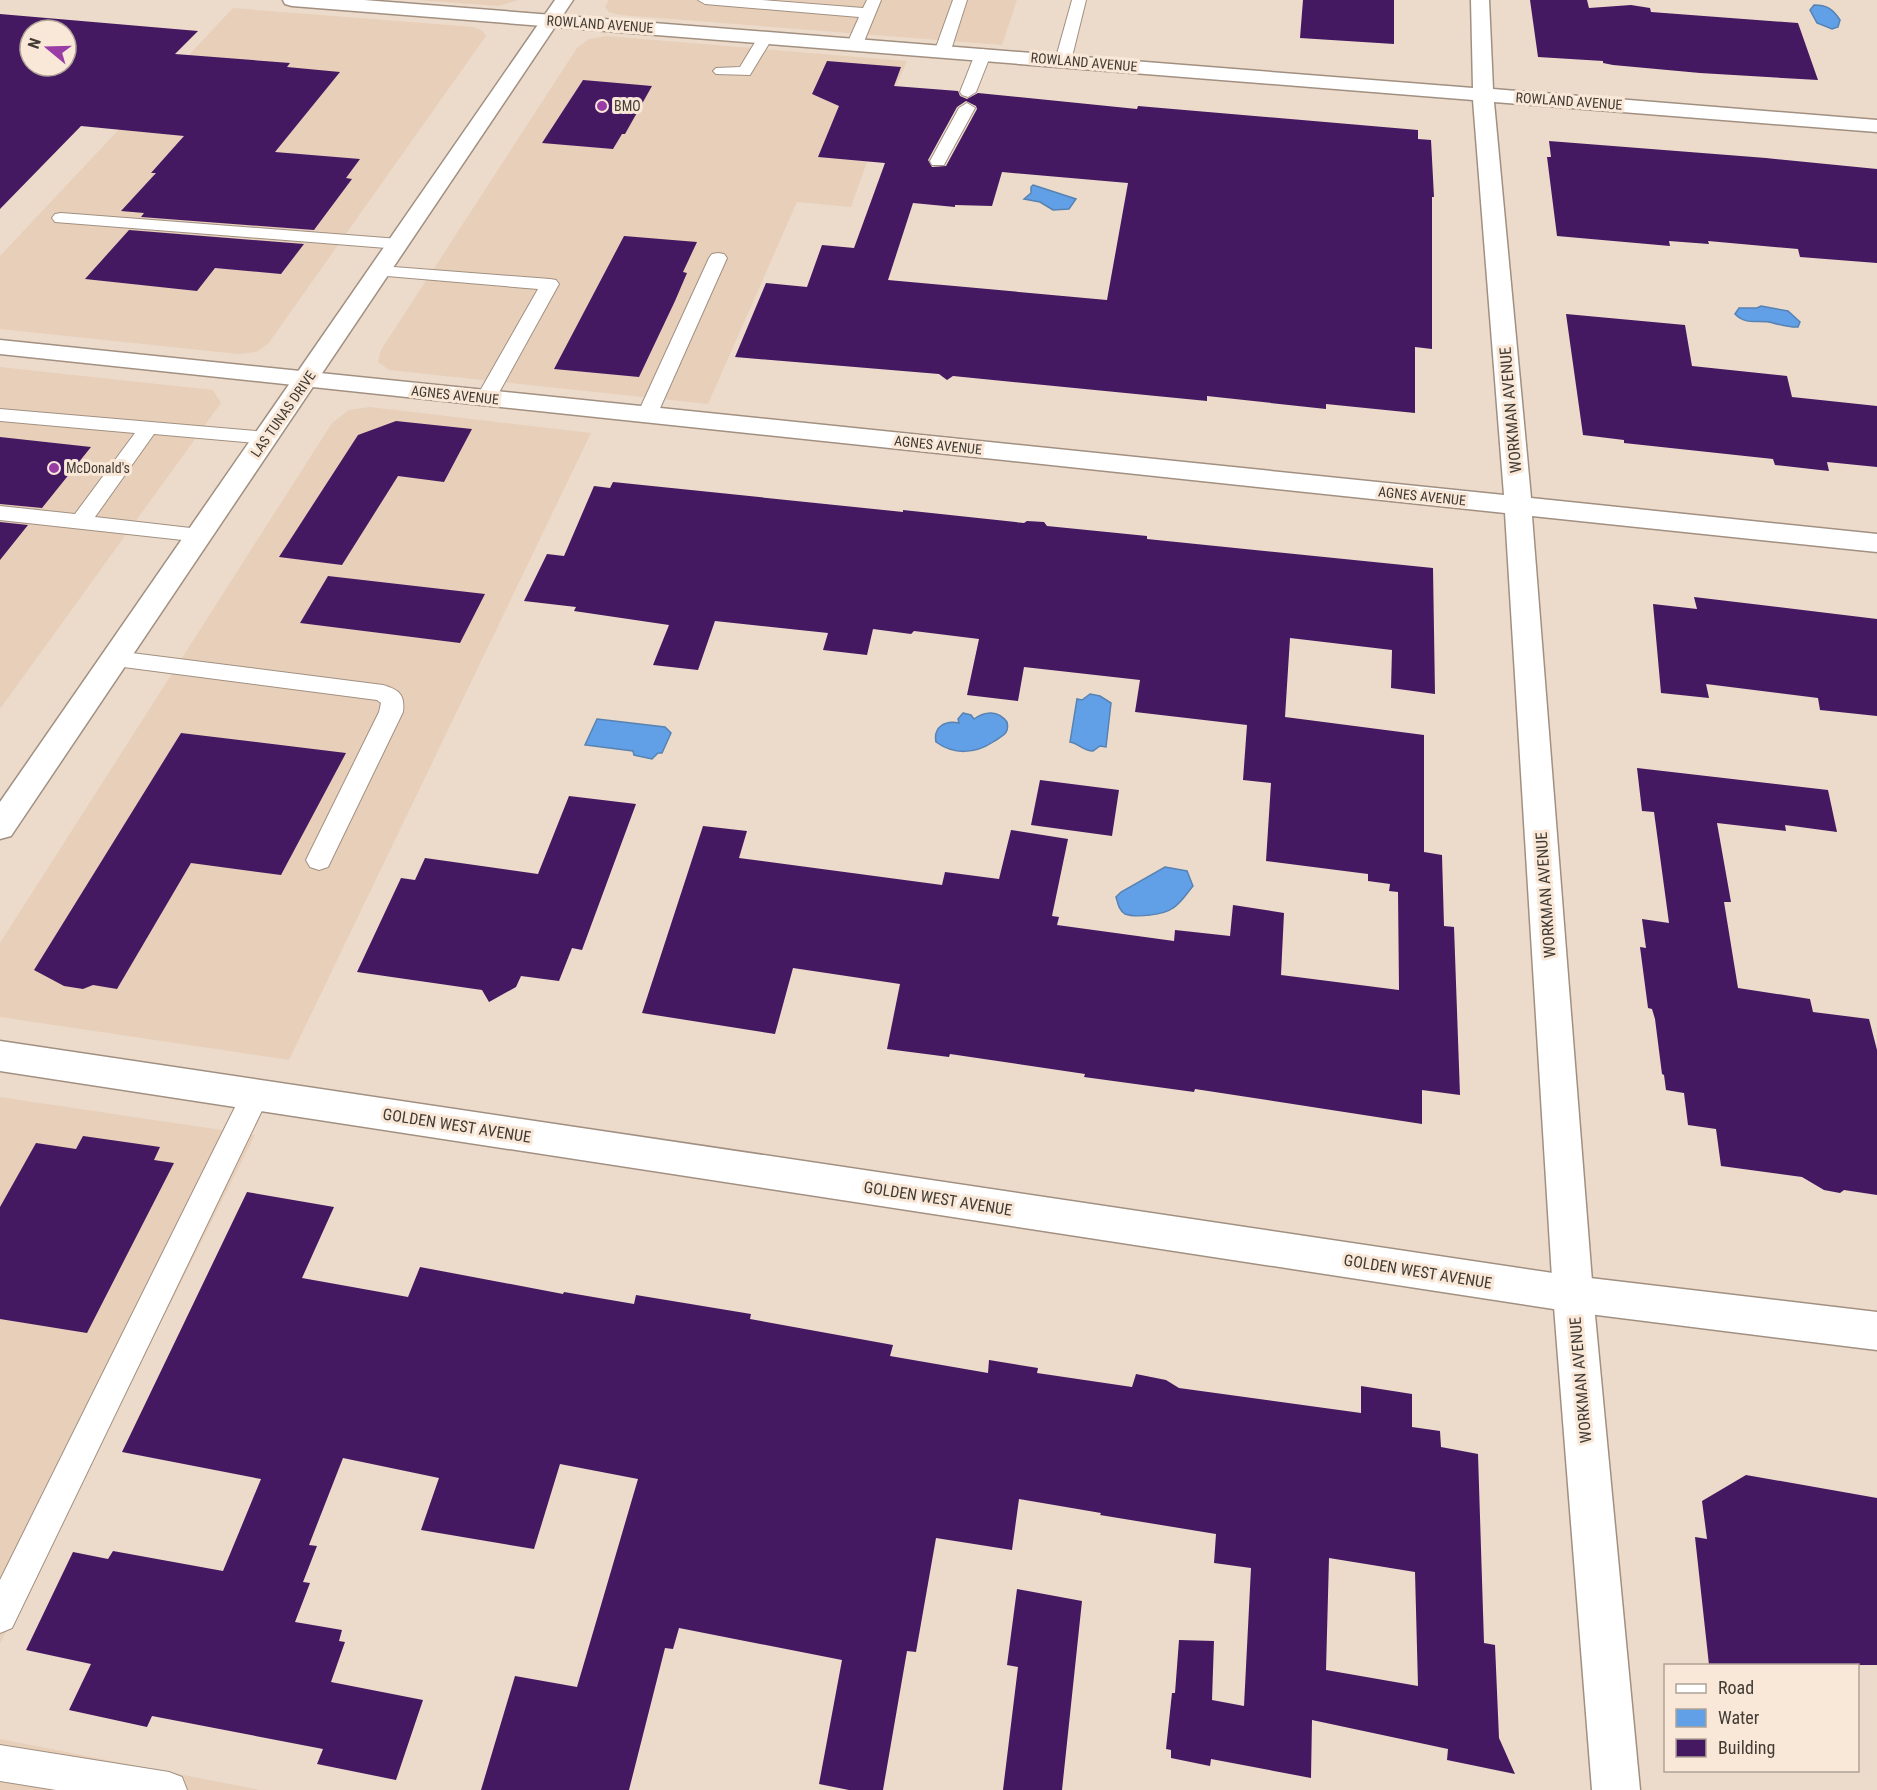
<svg xmlns="http://www.w3.org/2000/svg" width="1877" height="1790" font-family="'Roboto Condensed',sans-serif">
  <rect width="100%" height="100%" fill="#ecdbcb"/>
  <path fill="#e7cfba" d="M415,0h104l-20,6z
    M609,0h408l-15,45 -382,-30 -11,-3 -4,-5z
    M233,8l241,19 9,4 3,5 -218,308 -12,8 -18,2 -238,-25v-73z
    M607,36l300,25 -27,64 -29,82 -54,-5 -89,202 -319,-34 -11,-8 3,-12 196,-302 12,-9z
    M0,367l213,23 8,13 -221,306z
    M370,407l221,26 -302,627 -289,-43v-74l332,-520 17,-13z
    M0,1097l255,38 -255,509z
    M0,1739l260,51h-260z"/>
  <path fill="#61a0e6" stroke="#5782b1" stroke-width="1.5" d="M1814,5c13,0 19,4 26,15l-2,7 -6,2 -15,-6 -7,-13z
    M1033,185l43,14 -7,10 -16,1 -13,-8 -16,-3 7,-6v-6z
    M1761,306l27,5 12,11 -2,5h-5c-7,-1 -13,-2 -20,-4 -14,-4 -27,3 -38,-9l4,-6h18z
    M1090,694l10,2 11,7 -5,44 -6,-1 -7,5c-10,0 -15,-8 -23,-9l7,-43 5,1z
    M963,713l8,2 3,4c11,-8 24,-9 33,3 3,13 -6,14 -14,20 -18,12 -39,13 -57,0 -3,-15 9,-22 23,-19l-1,-4z
    M597,719l68,8 6,6 -9,20h-4l-6,6 -18,-4 -1,-4 -48,-6z
    M1165,867l22,4 6,15c-6,7 -12,17 -20,22 -9,7 -37,10 -48,6 -6,-4 -7,-10 -9,-17l5,-5z"/>
  <path fill="#451961" fill-rule="evenodd" d="M1303,0h91v44l-94,-6z
    M1530,0h57l2,8 42,-3 19,3 1,4 147,11 20,57 -118,-7 -87,-8 -10,-2v-2l-65,-4z
    M0,14l198,17 -23,23 115,9 -3,4 53,5 -65,80 85,7 -14,19 6,1 -38,51 -173,-13 3,-4 -23,-2 35,-38h-5l33,-37 -103,-10 -81,83zM30,30h36v36h-36z
    M827,61l74,6 -7,19 64,5 2,5 7,3 11,-6 159,16 1,-3 280,24v9l13,1 3,57h-2v152l-17,-2v66l-89,-9v5l-119,-13v5l-254,-25 -6,4 -8,-6 -204,-17 31,-74 41,4 15,-42 32,3 31,-85 -67,-6 21,-51 -27,-12zM966,101l10,5 1,3 -31,57 -14,1 -4,-7 29,-53zM1002,172l126,11 -21,117 -219,-20 25,-77 42,4v-2l37,1z
    M583,80l69,6 -27,48h-3l-9,15 -71,-6z
    M1549,141l217,17 111,11v94l-77,-6 -2,-8 -90,-8 1,3 -40,-3 1,5 -113,-10 -10,-79h4z
    M129,230l175,14 -23,30 -66,-6 -18,23 -112,-12z
    M624,236l73,6 -14,30 4,1 -12,28 -36,76 -85,-8z
    M1566,314l119,11 7,41 95,10 5,21 85,9v61l-50,-5 2,9 -54,-6 -2,-6 -149,-16v-3l-41,-5z
    M396,421l76,8 -28,53 -46,-6 -56,89 -63,-8 79,-122z
    M0,437l91,10 -49,61 -42,-4z
    M613,482l290,30v-2l121,13 3,-2 17,1 3,4 100,10v3l286,29 2,126 -44,-6 1,-38 -102,-12 -5,79 139,18v117l18,3 2,71 10,1 6,168 -38,-5v34l-227,-35 -1,3 -110,-15 1,-3 -135,-20 -1,3 -62,-8 13,-65 -107,-16 -18,66 -133,-21 61,-187 44,5 -8,27 203,27 3,-13 54,7 12,-49 57,9 -16,77 7,1 -2,8 117,16 1,-11 55,6 3,-31 51,8 -3,62 118,15 -1,-98 -9,-1 1,-7 -22,-3v-7l-102,-13 5,-78 -28,-3 4,-55 -112,-13 5,-32 -116,-13 -6,34 -51,-6 12,-56 -65,-8 -3,3 -38,-5 -6,26 -44,-5 5,-17 -113,-12 -17,49 -45,-5 16,-40 -95,-14 2,-4 -52,-6 23,-47 17,2 30,-70 16,2z
    M0,522l28,3 -28,35z
    M328,576l157,18 -25,49 -160,-20z
    M1694,597l183,22v97l-57,-6 -2,-12 -112,-14 3,14 -48,-5 -8,-89 44,5z
    M181,733l165,20 -65,122 -90,-12 -74,126 -24,-4 -10,4 -19,-3 -30,-16z
    M1637,768l191,22 9,42 -52,-7 1,6 -69,-8 14,79h-7l14,86 72,11 3,13 56,7 8,31v145l-33,-5 -4,3 -16,-3 -22,-13 -81,-11 -5,-37 -28,-4 -4,-32 -18,-3 -2,-15 -2,-1 -7,-55 -3,-10 -4,-1 -8,-61 6,1 -4,-29 27,4 -15,-111 -12,-1z
    M1040,780l79,10 -7,46 -81,-11z
    M569,796l67,8 -54,146 -10,-2 -13,33 -38,-5 -5,11 -27,15 -7,-12 -125,-18 44,-94 14,2 10,-22 113,16z
    M83,1136l77,11 -6,13 20,3 -87,170 -87,-14v-112l36,-64 40,6z
    M247,1192l87,15 -32,71 106,19 12,-30 143,27 1,-2 70,12 2,-9 115,19 -1,5 143,26 -3,11 98,17 1,-13 49,8 -1,5 95,14 4,-13 30,6 13,8 182,25v-27l51,8v33l28,4 1,16 37,7 6,189 11,2 4,93 16,36 -68,-14 1,-11 -136,-29 -1,58 -100,-19 -1,7 -39,-8v-8l-5,-1 6,-56h3l4,-53 35,1 -2,59 32,6 7,-138 -37,-5 2,-29 -116,-19 1,-2 -82,-14 -7,51 -76,-12 -20,114 -9,-1 -24,139h-34l-30,-6 23,-124 -163,-32 -6,21 -8,-1 -36,142h-148l34,-114 62,11 61,-208 -78,-15 -26,85 -113,-19 18,-52 -96,-20 -34,87 8,1 -14,36 7,1 -15,39 47,8 -3,11 6,1 -14,40 92,18 -27,80 -79,-16 6,-15 -171,-33 -5,11 -78,-17 22,-46 -65,-14 47,-98 35,7 5,-8 110,20 38,-92 -139,-27zM1329,1558l86,14 3,114 -92,-16z
    M1746,1475l131,23v167h-168l-14,-128 12,2 -5,-38z
    M1017,1589l65,12 -20,189h-59l15,-123 -11,-2z"/>
  <g fill="none" stroke-linecap="round" stroke-linejoin="round">
    <defs>
      <path id="service" d="M698,0h63l102,8 4,-8h14l-18,44 -8,5 -8,-5 12,-27 -154,-13z
        M953,0h14l-16,50 -8,5 -8,-5z
        M1072,0h14l-15,61 -8,5 -8,-5z
        M765,32l8,5 -23,38 -34,-1 -3,-3 3,-3 24,-1 20,-33z
        M983,49l8,5 -15,38 -8,5 -6,-2 -2,-3 15,-38z
        M967,103l8,5 -29,53 -2,4h-12l-2,-4 29,-53z
        M61,213l338,26 6,1 3,4 -3,4 -6,1 -344,-27 -3,-4 3,-4z
        M718,253l6,1 3,4 -70,157 -3,4h-14l-3,-4 72,-157 3,-4z
        M381,266l169,13 6,1 3,4 -63,114 -3,4h-14l-3,-4 62,-109 -163,-14 -3,-4 3,-4z
        M0,409l267,23 7,2 3,4 -3,4 -7,2 -113,-10 -59,83 113,13 4,5 -4,5 -7,2 -201,-22v-14l75,8 60,-81 -135,-12z
        M116,651l267,34c17,5 22,10 20,27l-75,155 -9,3 -9,-3 -4,-7 73,-148 2,-9 -4,-3 -269,-35 -3,-6 3,-6z
        M256,1082l10,3 4,9 -258,534 -12,5v-53l246,-495z
        M0,1745l169,27 13,5 5,13h-131l-56,-9z"/>
      <path id="minor" d="M283,0h81l1109,88 -2,-88h18l4,89 384,31v12l-383,-30 37,396 346,36v18l-345,-36 61,778 47,496h-48l-39,-496 -48,-781 -1505,-159v-14l1504,155 -31,-395 -1181,-94 -7,-2z"/>
      <path id="tertiary" d="M0,1041l1573,235 304,36v38l-304,-38 -1573,-241z"/>
      <path id="primary" d="M555,0h18l-562,836 -11,3v-37z"/>
    </defs>
    <use href="#service" stroke="#a19081" stroke-width="2"/>
    <use href="#minor" stroke="#a19081" stroke-width="3"/>
    <use href="#tertiary" stroke="#a19081" stroke-width="3"/>
    <use href="#primary" stroke="#a19081" stroke-width="3"/>
    <use href="#service" fill="#fff" fill-rule="evenodd"/>
    <use href="#minor" fill="#fff" fill-rule="evenodd"/>
    <use href="#tertiary" fill="#fff" fill-rule="evenodd"/>
    <use href="#primary" fill="#fff" fill-rule="evenodd"/>
  </g>
  <g fill="#9a3ca6" stroke="#f9e8d8" stroke-width="2">
    <circle cx="602" cy="106" r="6"/>
    <circle cx="54" cy="468" r="6"/>
  </g>
  <g text-anchor="middle" stroke-width="6" stroke-linejoin="round" paint-order="stroke">
    <g font-size="14" fill="#413b34" stroke="#f9e8d8">
      <text transform="translate(600 24) rotate(4)" y="5">ROWLAND AVENUE</text>
      <text transform="translate(1084 62) rotate(5)" y="5">ROWLAND AVENUE</text>
      <text transform="translate(1569 101) rotate(4)" y="5">ROWLAND AVENUE</text>
      <text transform="translate(455 395) rotate(6)" y="5">AGNES AVENUE</text>
      <text transform="translate(283 414) rotate(-55)" y="5">LAS TUNAS DRIVE</text>
      <text transform="translate(938 445) rotate(6)" y="5">AGNES AVENUE</text>
      <text transform="translate(1422 496) rotate(6)" y="5">AGNES AVENUE</text>
    </g>
    <g font-size="14" fill="#413b34" stroke="#f9e8d8" text-anchor="start">
      <text x="614" y="111">BMO</text>
      <text x="66" y="473">McDonald's</text>
    </g>
    <g font-size="16" fill="#413b34" stroke="#f9e8d8">
      <text transform="translate(1510 410) rotate(-95)" y="6">WORKMAN AVENUE</text>
      <text transform="translate(1545 895) rotate(-94)" y="6">WORKMAN AVENUE</text>
      <text transform="translate(457 1125) rotate(9)" y="6">GOLDEN WEST AVENUE</text>
      <text transform="translate(938 1198) rotate(9)" y="6">GOLDEN WEST AVENUE</text>
      <text transform="translate(1418 1271) rotate(9)" y="6">GOLDEN WEST AVENUE</text>
      <text transform="translate(1580 1380) rotate(-95)" y="6">WORKMAN AVENUE</text>
    </g>
  </g>
  <rect x="1664" y="1664" width="195" height="108" fill="#f9e8d8" stroke="#afa396" stroke-width="1.5"/>
  <rect x="1676" y="1684" width="30" height="9" fill="#ffffff" stroke="#afa396" stroke-width="1.5"/>
  <text x="1718" y="1694" font-size="18" fill="#413b34">Road</text>
  <rect x="1676" y="1709" width="30" height="18" fill="#61a0e6" stroke="#afa396" stroke-width="1.5"/>
  <text x="1718" y="1724" font-size="18" fill="#413b34">Water</text>
  <rect x="1676" y="1739" width="30" height="18" fill="#451961" stroke="#afa396" stroke-width="1.5"/>
  <text x="1718" y="1754" font-size="18" fill="#413b34">Building</text>
  <g transform="translate(48 48) rotate(289)"><circle r="28" fill="#f9e8d8" stroke="#afa396" stroke-width="1.5"/>
  <path d="M0-4.5L10 22L0 15L-10 22Z" fill="#9a3ca6"/>
  <text y="-9" font-size="16" font-weight="bold" text-anchor="middle" fill="#413b34">N</text>
  </g>
</svg>
